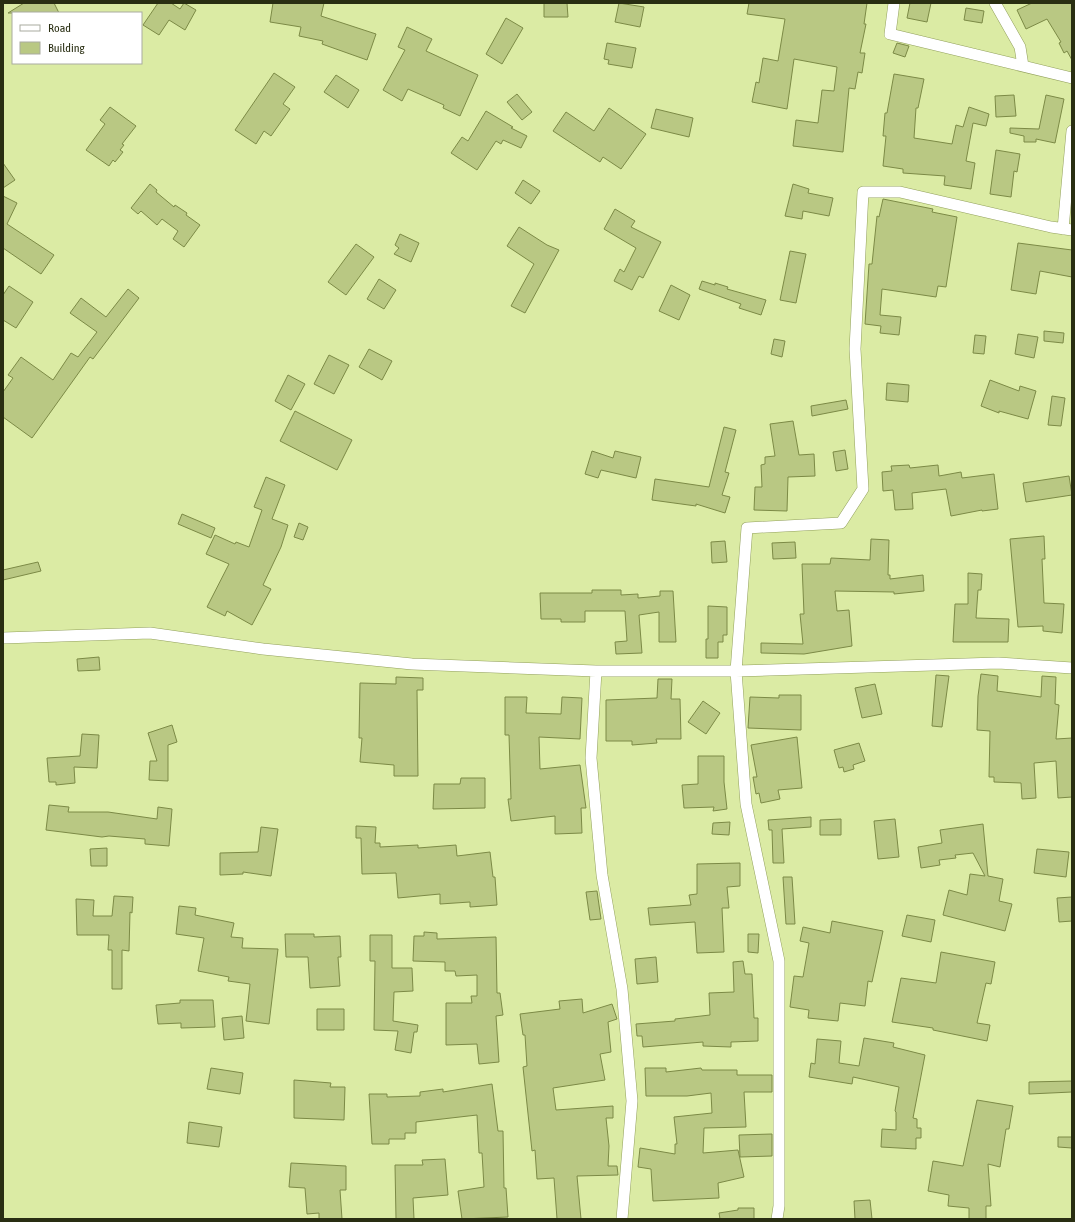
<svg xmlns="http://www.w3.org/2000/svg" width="1075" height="1222" font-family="'Asap Condensed',sans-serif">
  <rect width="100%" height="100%" fill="#dbeba4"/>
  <path fill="#b9c883" stroke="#7c8a46" d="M24,3h30l5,10h-51z
    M158,3h13l9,6 4,-6 12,7 -11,20 -16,-10 -10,15 -16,-10z
    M273,3h51l-3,13 55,18 -9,26 -45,-16 1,-3 -24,-5 2,-9 -31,-5z
    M544,3h23l1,14h-24z
    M619,3l25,4 -4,20 -25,-5z
    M749,3h118l-3,21h2l-6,29h5l-3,20 -4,-1 -3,17 -6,-1 -6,64 -50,-6 3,-26 22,3 4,-33 12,1 3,-24 -43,-8 -7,50 -35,-7 4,-20 3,1 4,-25 15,3 7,-42 -38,-5z
    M910,3h21l-4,19 -20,-4z
    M1032,3h40v57l-5,-9 -3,2 -5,-10 2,-1 -14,-23 -21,10 -9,-19z
    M966,8l18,3 -2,12 -18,-3z
    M506,18l17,10 -21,36 -16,-10z
    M407,27l25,12 -6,12 52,24 -18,41 -17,-8 1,-3 -36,-16 -6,12 -19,-11 22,-40 -7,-3z
    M607,43l29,5 -4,20 -24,-4 1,-4 -5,-1z
    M897,43l12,3 -4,11 -12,-4z
    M274,73l21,14 -12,17 7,5 -19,27 -7,-5 -8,13 -21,-14z
    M894,74l30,5 -6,29h-2l-2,30 38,6 4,-19 7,2 6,-20 20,7 -3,12 -13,-3 -7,38 9,2 -4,26 -27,-4 1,-9 -42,-3v-4l-20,-3 3,-30h-3l2,-23h2z
    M336,75l23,15 -11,18 -24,-16z
    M517,94l15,18 -10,8 -15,-18z
    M1014,95l2,21 -20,1 -1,-21z
    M1046,95l18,4 -9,44 -19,-4v3h-12v-6l-14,-3v-5l29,1z
    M110,107l26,19 -14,18 2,1 -4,5 3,2 -8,10 -2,-2 -4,6 -23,-16 19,-26 -5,-4z
    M609,108l37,26 -25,35 -18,-12 -3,5 -47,-31 13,-19 28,19z
    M656,109l37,9 -4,19 -38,-9z
    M486,111l27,16 -2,1 16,8 -6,12 -18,-8 -2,4 -5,-3 -19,29 -26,-17 11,-16 6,4z
    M996,150l24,4 -3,18 -3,-1 -3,26 -21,-3z
    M3,163l12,17 -12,8z
    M523,180l17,11 -9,13 -16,-11z
    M150,184l7,6 -1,2 18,15 1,-2 12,8 -1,2 14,10 -16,22 -11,-8 5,-8 -16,-12 -5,6 -16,-14 -3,3 -7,-6z
    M793,184l16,5 -1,4 25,5 -4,18 -26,-5 -1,8 -17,-3z
    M3,196l14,7 -10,21 47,31 -13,19 -38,-26z
    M883,199l50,10 -1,3 25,5 -11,70 -8,-1 -2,11 -54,-8 -2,26 21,2 -2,18 -19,-2 1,-7 -16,-2 4,-60h3l5,-48 2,1z
    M615,209l20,12 -4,6 30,15 -18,36 -4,-2 -7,14 -18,-9 6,-12 4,3 12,-24 -32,-19z
    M519,227l28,18 12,5 -34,63 -14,-7 23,-42 -27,-18z
    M400,234l19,9 -8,19 -17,-8 5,-6 -4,-3z
    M1018,243l54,7v27l-32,-6 -4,23 -25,-4z
    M356,244l18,13 -28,38 -18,-13z
    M790,251l16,3 -10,49 -16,-3z
    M379,279l17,11 -12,19 -17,-10z
    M702,281l13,4v-2l13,4 -1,2 39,11 -5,15 -22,-7 2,-4 -42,-15z
    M671,285l19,10 -11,25 -20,-9z
    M9,286l24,16 -17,26 -13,-8v-25z
    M128,289l11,9 -46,61 -3,-2 -58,81 -29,-21v-25l10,-14 -5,-3 13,-18 32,23 18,-27 7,4 19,-25 -27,-19 11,-15 25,19z
    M1044,331l20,2 -1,10 -19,-2z
    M1018,334l20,3 -4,21 -19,-4z
    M975,335l11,1 -2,18 -11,-1z
    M774,339l11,2 -3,16 -11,-3z
    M369,349l23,12 -10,19 -23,-13z
    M329,355l20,10 -15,29 -20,-10z
    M288,375l17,9 -14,26 -16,-9z
    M990,380l29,11 1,-5 16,5 -8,28 -29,-8v2l-18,-7z
    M887,383l22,2 -1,17 -22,-2z
    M1052,396l13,2 -4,28 -13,-1z
    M846,400l2,9 -36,7 -1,-10z
    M295,411l57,29 -15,30 -57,-29z
    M793,421l6,34 15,-1 1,22 -27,1 -1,34 -33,-1 1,-23h7l-1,-22 4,-1v-7l10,-1 -5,-32z
    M724,427l12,3 -11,42 4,1 -7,22 8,2 -5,16 -29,-9v2l-44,-6 3,-21 54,8z
    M845,450l3,19 -12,2 -3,-19z
    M592,451l21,7 2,-7 26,6 -5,21 -35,-8 -3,8 -13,-4z
    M909,465l1,3 28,-3 1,11 22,-4 1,6 32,-4 4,35 -16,2v-1l-31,6 -5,-27 -34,4 1,16 -18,1 -2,-20 -10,1 -1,-19 10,-1 -1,-5z
    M1069,476l3,19 -46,7 -3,-19z
    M266,477l19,8 -13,34 16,6 -7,22 -18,38 8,4 -19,36 -25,-14 -2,5 -18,-9 22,-43 -23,-10 9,-19 20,9 1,-2 13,5 13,-37 -8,-3z
    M182,514l33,14 -4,10 -33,-14z
    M299,523l9,4 -5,13 -9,-3z
    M1044,536l1,23h-3l2,44 20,1 -2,29 -19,-2v-5l-25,1 -8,-88z
    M871,539l18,1 -1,35h2v4l33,-4 1,16 -30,3v-2l-59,-1 2,20 12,-1 3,36 -48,8 -43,-1v-10l42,1 -3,-30h4l-2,-50h28l1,-6 39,2z
    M725,541l2,21 -15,1 -1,-21z
    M795,542l1,16 -23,1 -1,-16z
    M38,562l3,9 -38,9v-10z
    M968,573l14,1 -1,16h-3l-2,28 33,1 -1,23h-55l2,-38h13z
    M592,590h29v5l17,-1v4l22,-2v-5h13l3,51h-17v-30l-20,3 3,38 -26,1 -1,-12 12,-1 -2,-30h-40v11h-24v-3h-20l-1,-26h52z
    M708,606l19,1v28h-4v7h-5v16h-12v-19h2z
    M99,657l1,13 -22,1 -1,-12z
    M981,674l17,2 -1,15 44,6 1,-21 14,1 -1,27 4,1 -3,34 16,-1v59l-14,1 -2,-37 -22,2 2,35 -14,1 -1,-16 -27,-1v-5h-5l1,-46 -13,-1 1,-34z
    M936,675l13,1 -7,51 -10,-1z
    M396,677l27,1v12h-6l1,86h-24v-11l-34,-3 2,-24h-3l1,-55 36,1z
    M658,679h14l-1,20h9l1,40h-25l1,4 -25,2v-4h-26v-41l51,-2z
    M875,684l7,30 -20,4 -7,-30z
    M779,695h22v35l-53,-2 2,-31 29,1z
    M505,697h22l-1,16 35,1 1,-17 20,1 -2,41 -41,-2 1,32 40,-4 6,43h-5l1,25 -27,1v-18l-44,5 -3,-22h3l-2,-64h-4z
    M703,701l17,12 -14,21 -18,-12z
    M172,725l5,17 -9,3v36l-19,-1 1,-19h7l-9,-28z
    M82,734l17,1 -2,33 -23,-1 1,16 -19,2v-3h-7l-2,-24 33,-2z
    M797,737l5,51 -24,2 2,9 -19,4 -2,-10 -3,1 -3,-17h4l-6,-32z
    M859,743l6,18 -12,4 1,4 -10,3 -1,-5 -4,1 -5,-18z
    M698,756h26v26l3,27 -14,2 1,-4 -30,1 -2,-23 16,-1z
    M461,778h24v30l-52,1 1,-25h26z
    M49,805l20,2 -1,5h40l49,7 1,-12 14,2 -3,37 -24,-2v-5l-36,-3 -7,1 -56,-7z
    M811,817v10l-29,2 2,34h-11l-1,-33h-3l-1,-10z
    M841,819v16h-21v-15z
    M895,819l4,38 -21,2 -4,-38z
    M730,822l-1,13 -17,-1 1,-11z
    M983,824l5,52 15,3 -4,22 13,3 -7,27 -62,-16 6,-25 18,5 3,-21 15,2 -12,-23 -18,2 1,3 -17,2 1,5 -19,3 -3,-21 24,-4 -2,-13z
    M356,826l20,1 -1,16h5v4l38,-2v3l38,-3 1,11 33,-4 3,25h2l2,28 -27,2v-5l-30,2v-10l-42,4 -2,-25 -34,1 -1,-36h-5z
    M261,827l17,2 -7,47 -28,-4v2l-23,1v-22l38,-1z
    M107,848v18h-16l-1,-17z
    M1037,849l32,3 -3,25 -32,-4z
    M740,863v23l-13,1 2,21h-7l2,44 -27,1 -2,-31 -45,3 -2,-17 43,-3 -2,-10 8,-1v-30z
    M783,877h9l3,47h-9z
    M597,891l4,28 -11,1 -4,-28z
    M114,896l19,1 -1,16 -2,-1 -1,39 -7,-1v39h-10v-39h-4l1,-15h-32l-1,-36 18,1 -1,16h19z
    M1072,897v24l-13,1 -2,-24z
    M179,906l17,2 -1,7 39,8 -3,14 12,1 -1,10 36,1 -9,75 -23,-3 4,-37 -22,-3 1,-4 -31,-6 6,-33 -28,-4z
    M907,915l28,5 -4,22 -29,-6z
    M832,921l51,10 -11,51 -4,-1 -3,25 -25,-3 -2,18 -30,-3 1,-8 -19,-3 4,-31 9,1 6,-34 -9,-2 3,-14 27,6z
    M424,932l13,1v6l59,-2 1,56h3l3,22 -7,1 3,46 -20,2 -2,-20 -31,1v-42h26l-1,-7h6v-21l-21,1 -1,-5h-10v-9l-32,-1 1,-25h10z
    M285,934h29v3l26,-1 1,21h-3l2,29 -30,2 -2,-31h-22z
    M748,934h11l-1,19 -10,-1z
    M370,935h22v33h20l1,23 -19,1 -1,29 25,4 -1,7h-3l-3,21 -16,-3 3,-19 -24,-1 1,-69h-5z
    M941,952l54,10 -4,22 -5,-1 -9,40 13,2 -3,16 -54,-11v-2l-41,-6 9,-44 35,5z
    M656,957l2,25 -21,2 -2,-25z
    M743,961l2,13h7l2,44h4v23l-27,1v5l-28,-1v-4l-60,5 -1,-11h-5l-1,-12 39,-3v-2l35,-4 -1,-22 25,-1 -1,-30z
    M582,999l1,14 29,-9 5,15 -9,3 3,30 -11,2 5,26 -52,8 3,22 57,-4v12h-7l3,28 -1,20h9l1,9 -41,1 4,43h-24l-3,-41 -17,1 -2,-29 -3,1 -9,-84 4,-1 -2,-31h-2l-3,-21 40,-5 -1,-8z
    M180,1000h33l2,27 -34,1v-5l-23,1 -2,-19 24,-2z
    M317,1009h27v21h-27z
    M242,1016l2,22 -20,2 -2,-22z
    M864,1038l30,5 -1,4 32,8 -12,63 4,1v9h4v10h-5v11l-35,-2 1,-18 14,1v-18l-1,-1 4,-24 -46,-10 -1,7 -43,-7 2,-14 4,1 2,-25 24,2 -2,22 20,3z
    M211,1068l32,5 -3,21 -33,-5z
    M645,1068h21v4l35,-4 1,2h35v5h35v17h-28l2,35 -42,1 -1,25 35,-3 6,27 -26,6 1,15 -66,3 -2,-32 -13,-2 2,-19 35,6v-10h2l-3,-27 38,-4 -1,-20 -24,3h-41z
    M294,1080l37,3 -1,4h15l-1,33 -50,-2z
    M1072,1081v11l-43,2v-12z
    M492,1084l6,47h5l1,57h2l2,29 -46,2 -4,-28 26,-4 -2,-34h-3l-2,-38 -61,7v11h-11v6h-16v5h-17l-3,-50h18v3l33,-1v-4l23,-3v3z
    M977,1100l36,6 -4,23h-3l-6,38 -12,-3 3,42h-5v13h-17v-11l-21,-2 1,-11 -21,-4 5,-30 30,5z
    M189,1122l33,5 -3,20 -32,-4z
    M772,1134v22l-32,1 -1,-22z
    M1058,1137h14v11l-14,-1z
    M445,1159l3,36 -35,3 1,21h-18l-1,-54h28l-1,-5z
    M291,1163l55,3v24h-6l2,29h-23v-6l-12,1 -2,-26 -16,-1z
    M870,1200l2,19h-17l-1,-18z
    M738,1208h16v11h-34l-1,-6 19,-3z"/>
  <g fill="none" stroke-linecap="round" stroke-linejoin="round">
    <defs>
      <path id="street" d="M894,3l-4,31 182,44
        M995,3l25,44 3,19
        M1063,229l9,-98
        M3,638l147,-5 113,16 149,15 184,7h140l11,-143 94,-5 22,-34 -8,-140 8,-157h37l151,35 21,3
        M596,671l-5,87 11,117 20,114 10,112 -10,118
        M777,1219l2,-13v-245l-33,-157 -10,-133 262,-8 74,5"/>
    </defs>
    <use href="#street" stroke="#92a05c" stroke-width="12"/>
    <use href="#street" stroke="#fff" stroke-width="11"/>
  </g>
  <rect width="1075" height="1222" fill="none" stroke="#292e12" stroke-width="8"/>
  <rect x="12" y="12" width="130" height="52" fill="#ffffff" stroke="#a9aba0"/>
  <rect x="20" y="25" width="20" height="6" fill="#ffffff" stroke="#a9aba0"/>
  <text x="48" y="32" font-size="12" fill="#292e12">Road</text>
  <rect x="20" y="42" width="20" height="12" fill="#b9c883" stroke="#a9aba0"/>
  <text x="48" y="52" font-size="12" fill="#292e12">Building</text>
</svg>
